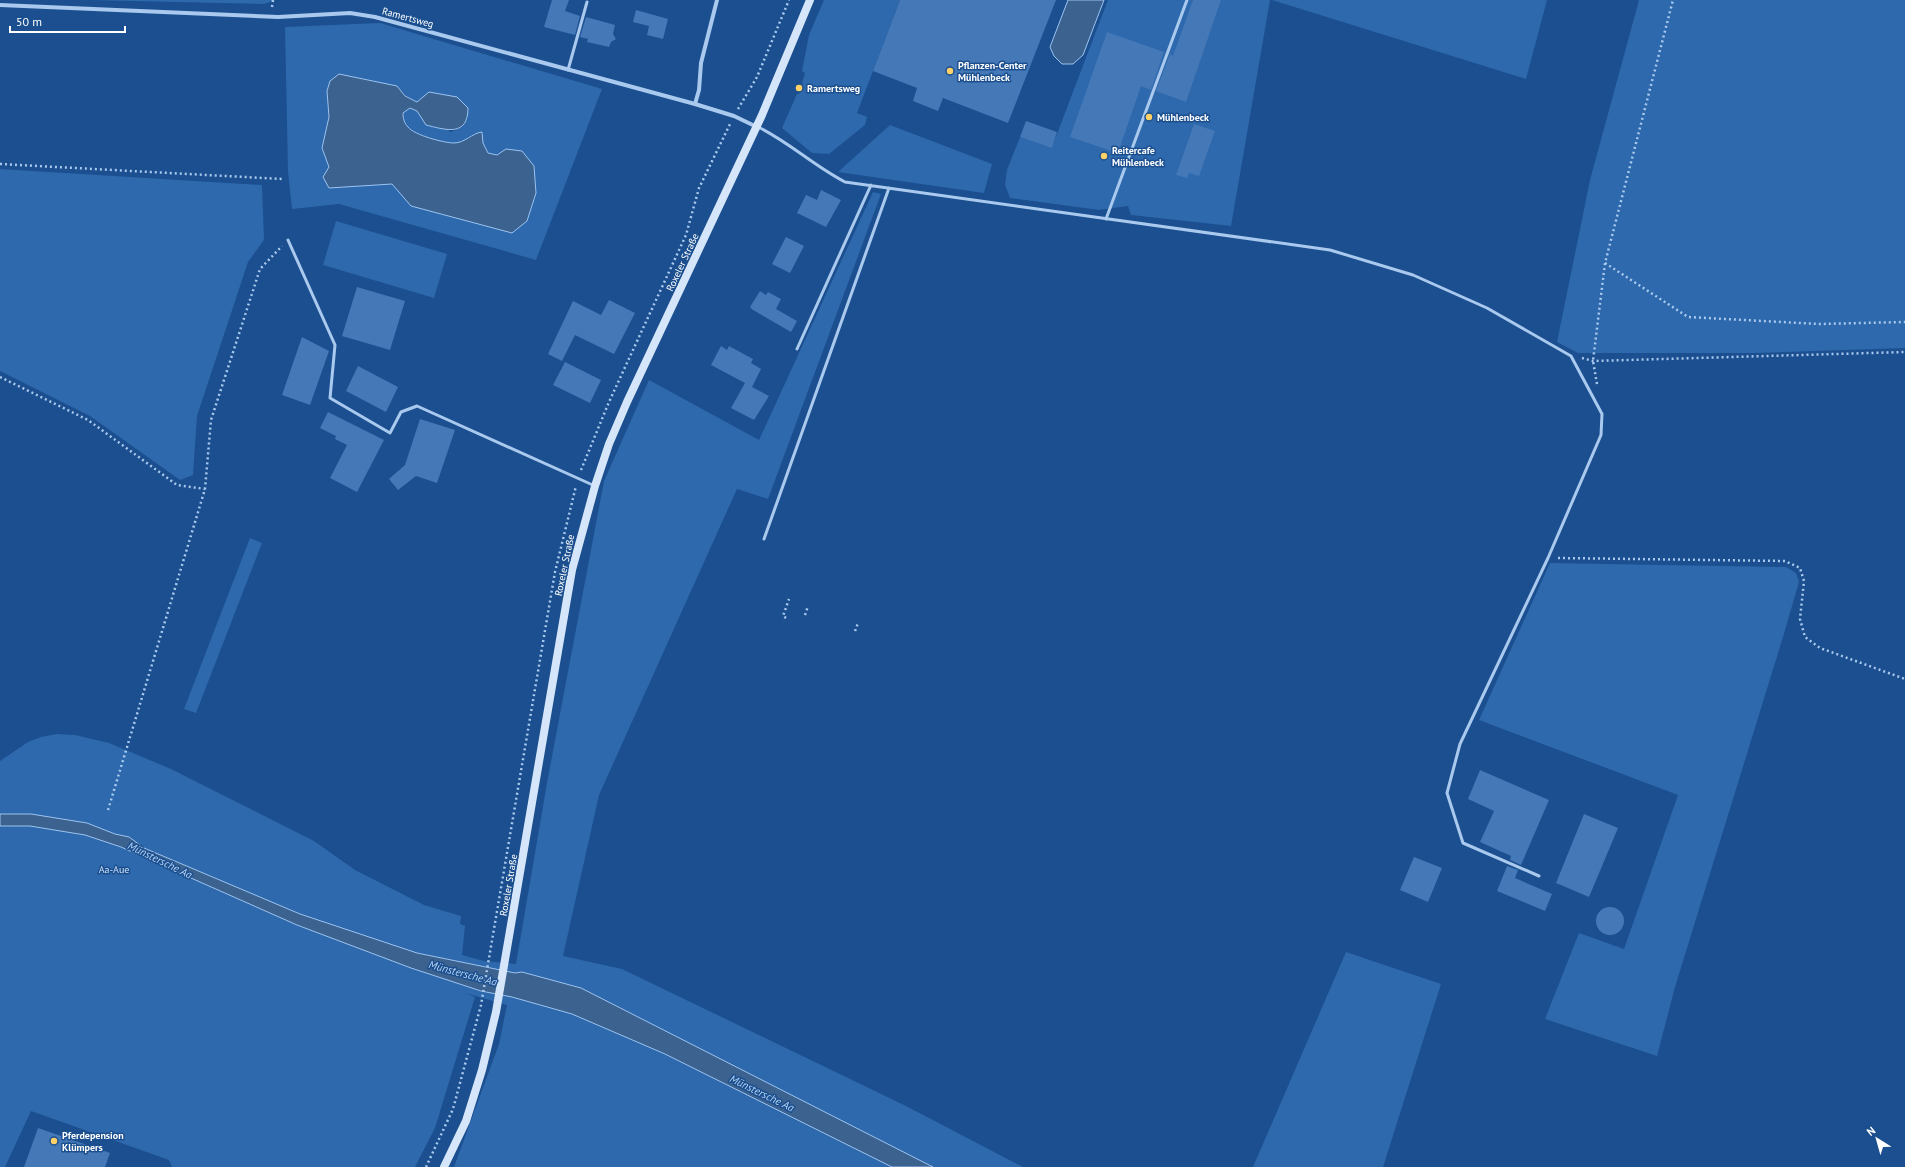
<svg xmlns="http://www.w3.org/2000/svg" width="1905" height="1167" font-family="'PT Sans',sans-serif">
  <rect width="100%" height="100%" fill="#1b4f8f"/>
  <path fill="#2e69ad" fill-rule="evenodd" d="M88,0h187l-11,4z
    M824,0h76l-43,113 10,4 -2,8 -36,29 -17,-1 -30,-25 15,-34h2l4,-10 -1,-1 3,-10 -3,-2 7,-36z
    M1108,0h162l-39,226 -100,-11 -3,-9 -29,4 -89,-12 -5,-13 2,-15 13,-33 32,10z
    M1272,0h275l-21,79z
    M1639,0h266v348l-151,5h-176l-21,-11 33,-162z
    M380,23l222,66 -66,171 -197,-56 -47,5 -4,-37 -3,-145zM397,86l9,10 11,6 51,16 -6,9 -11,5 -34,-22 -7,-2 -7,5c0,5 1,10 5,14 6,7 38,18 48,16 7,-1 13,-6 19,-10l14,20 8,2 9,-6 28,17 2,27 -9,28 -115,-15 -20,-22 -63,3 1,-20 -8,-19 7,-31z
    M890,125l102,39 -8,29 -146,-21z
    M0,169l262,16 2,55 -16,22 -51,154 -4,59 -13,5 -90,-64 -90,-45z
    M873,192l8,2 -113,305 -31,-10 -138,306 -36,161 59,13 284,137 117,61h-569l45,-123 8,-39 -42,-12 10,4 -40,131 -20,39h-243l-3,-7 -138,-49 -26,56h-5v-406l28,-19 13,-5 16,-3 18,1 34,8 62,26 143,72 41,29 69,35 37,11 -1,8 5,2 -3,29 22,6 32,3 31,-181 57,-302 45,-101 110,60z
    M336,221l111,33 -13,44 -111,-33z
    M250,538l12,5 -66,170 -12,-4z
    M1550,563l236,4 10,6 3,9 -16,55 -108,350 -18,69 -112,-37 34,-86 45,16 54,-154 -199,-75z
    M1346,952l95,32 -58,183h-130z"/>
  <path fill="#3c6290" stroke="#9cc4f0" d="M1068,0h36l-21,55 -10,9h-11l-8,-8 -4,-9z
    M339,74l58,12 8,10 12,6 12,-10 28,5 11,11c0,29 -22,22 -42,17l-9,-14 -7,-3 -7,5c0,5 1,10 5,14 6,8 36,16 46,16 11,0 18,-10 28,-11l1,11 5,10 9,2 9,-6 16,2 12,15 2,27 -9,28 -15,12 -101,-27 -19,-22 -63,4 -6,-11 6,-10 -7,-19 7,-31 -2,-26 3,-10z
    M0,814h31l56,9 28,11 14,3 15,11 156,66 117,39 98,20 7,-1 59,16 352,179h-41l-227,-113 -93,-40 -60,-17 -31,-6 -70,-23 -114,-43 -176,-78 -36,-12 -55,-9h-30z"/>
  <path fill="#4478b7" d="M552,0h17l-4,11 15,5 -5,19 -31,-8z
    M900,0h156l-48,123 -65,-25 -5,13 -25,-10 4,-13 -44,-17z
    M1193,0h28l-35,102 -30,-11 14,-37 3,2z
    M636,10l32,9 -5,20 -16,-4 2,-9 -16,-4z
    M586,17l29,8 -2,9 3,5 -5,3 -2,5 -22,-5 1,-3 -8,-2z
    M1107,32l57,20 -13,38 -10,-4 -23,67 -48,-16z
    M1026,121l31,11 -5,16 -32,-11z
    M1194,124l21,7 -16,45 -10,-3 -2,5 -11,-3z
    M821,190l20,10 -15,27 -29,-14 9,-18 11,5z
    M786,237l18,9 -14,27 -18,-9z
    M357,287l48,14 -15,49 -48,-14z
    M760,291l6,4 2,-3 13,7 -5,10 21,12 -6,11 -38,-22 -3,-3z
    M609,300l26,13 -21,41 -39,-19 -13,26 -14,-7 25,-53 28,14z
    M302,337l27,14 -19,54 -28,-10z
    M721,346l6,4 2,-4 24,13 -2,4 10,6 -9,18 17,9 -15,24 -23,-12 14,-25 -34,-18z
    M565,362l36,18 -11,23 -37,-18z
    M358,366l40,21 -12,25 -40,-21z
    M328,412l56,28 -27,52 -27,-14 17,-33 -12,-6 1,-3 -16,-8z
    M420,419l35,11 -18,53 -21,-7 -18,14 -9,-11 16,-14z
    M1480,770l69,30 -28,65 -11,-5 1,-4 -31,-14 14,-31 -26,-12z
    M1584,814l34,14 -29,69 -33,-14z
    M1414,857l28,11 -14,34 -28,-12z
    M1507,866l11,4 -3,8 37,16 -7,17 -48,-20z
    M1596 921a14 14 0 1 1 28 0a14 14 0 1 1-28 0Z
    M38,1128l72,25 -5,14h-81z"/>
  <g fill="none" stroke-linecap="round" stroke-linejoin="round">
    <path stroke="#a9c9ee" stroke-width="2.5" stroke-dasharray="2 3" stroke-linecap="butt" d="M272,7l1,-7
      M738,109l19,-32 32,-77
      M0,164l282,15
      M1605,263l83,54 131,7 86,-2
      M1582,358l11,3 312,-9
      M0,377l88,43 89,65 28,4
      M1597,384l-4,-23 12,-98 68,-263
      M581,470l28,-68 77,-167 13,-47 31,-64
      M1558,558l227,3 15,7 4,13 -4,38 5,18 15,11 85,31
      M805,615l3,-9
      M786,618l-3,-2 6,-17
      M855,631l3,-8
      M108,810l97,-321 6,-69 49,-151 22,-23
      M426,1167l27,-58 28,-104 74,-433 21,-86"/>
    <path stroke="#a9c9ee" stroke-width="3" d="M568,70l19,-68
      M758,127c31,15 56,39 87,55l485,68 83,25 74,33 84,48 31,58 -1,21 -53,123 -88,186 -13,49 16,50 76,33
      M1106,219l81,-219
      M288,240l47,105 -5,53 60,35 11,-21 16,-6 178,80
      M797,349l74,-164
      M764,539l125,-351"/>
    <path stroke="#a9c9ee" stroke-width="4" d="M0,5l278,12 72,-4 25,4 320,87 39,12 23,11
      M695,104l4,-14 2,-27 16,-63"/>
    <path stroke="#d6e6fa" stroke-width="8" d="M444,1167l22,-46 16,-51 14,-58 76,-442 23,-84 14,-42 18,-42 135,-287 48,-115"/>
  </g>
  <g fill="#ffd166" stroke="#1b4f8f" stroke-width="1.5">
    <circle cx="950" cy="71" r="4"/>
    <circle cx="799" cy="88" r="4"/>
    <circle cx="1149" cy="117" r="4"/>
    <circle cx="1104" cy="156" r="4"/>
    <circle cx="54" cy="1141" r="4"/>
  </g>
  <g text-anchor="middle" stroke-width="3" stroke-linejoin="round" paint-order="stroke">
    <g font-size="10" fill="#fff" stroke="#1b4f8f">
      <text transform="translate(408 17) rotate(15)" y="4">Ramertsweg</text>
      <text transform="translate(682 262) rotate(-65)" y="4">Roxeler Straße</text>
      <text transform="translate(564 565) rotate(-78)" y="4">Roxeler Straße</text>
      <text transform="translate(508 885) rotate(-80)" y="4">Roxeler Straße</text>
    </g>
    <g font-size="10" font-weight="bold" fill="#fff" stroke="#1b4f8f" text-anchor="start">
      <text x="958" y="69">Pflanzen-Center<tspan x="958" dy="12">Mühlenbeck</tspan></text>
      <text x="807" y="92">Ramertsweg</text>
      <text x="1157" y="121">Mühlenbeck</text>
      <text x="1112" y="154">Reitercafe<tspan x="1112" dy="12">Mühlenbeck</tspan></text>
      <text x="62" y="1139">Pferdepension<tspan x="62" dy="12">Klümpers</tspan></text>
    </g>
    <g font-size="10" fill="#cfe3fa" stroke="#1b4f8f">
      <text x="114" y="873">Aa-Aue</text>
    </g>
    <g font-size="11" font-style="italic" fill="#b5d3f5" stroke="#1b4f8f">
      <text transform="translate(160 860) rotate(26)" y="4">Münstersche Aa</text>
      <text transform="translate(463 973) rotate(15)" y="4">Münstersche Aa</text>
      <text transform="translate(762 1093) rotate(26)" y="4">Münstersche Aa</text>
    </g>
  </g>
  <g transform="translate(1877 1139) rotate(323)" stroke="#1b4f8f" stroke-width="3" paint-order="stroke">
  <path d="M0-3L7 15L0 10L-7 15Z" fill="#ffffff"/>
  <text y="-6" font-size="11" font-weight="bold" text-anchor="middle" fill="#ffffff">N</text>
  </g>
  <path d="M10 26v6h115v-6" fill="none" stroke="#ffffff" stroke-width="2"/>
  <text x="16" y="26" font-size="12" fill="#ffffff" stroke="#1b4f8f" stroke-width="3" paint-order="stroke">50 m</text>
</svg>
